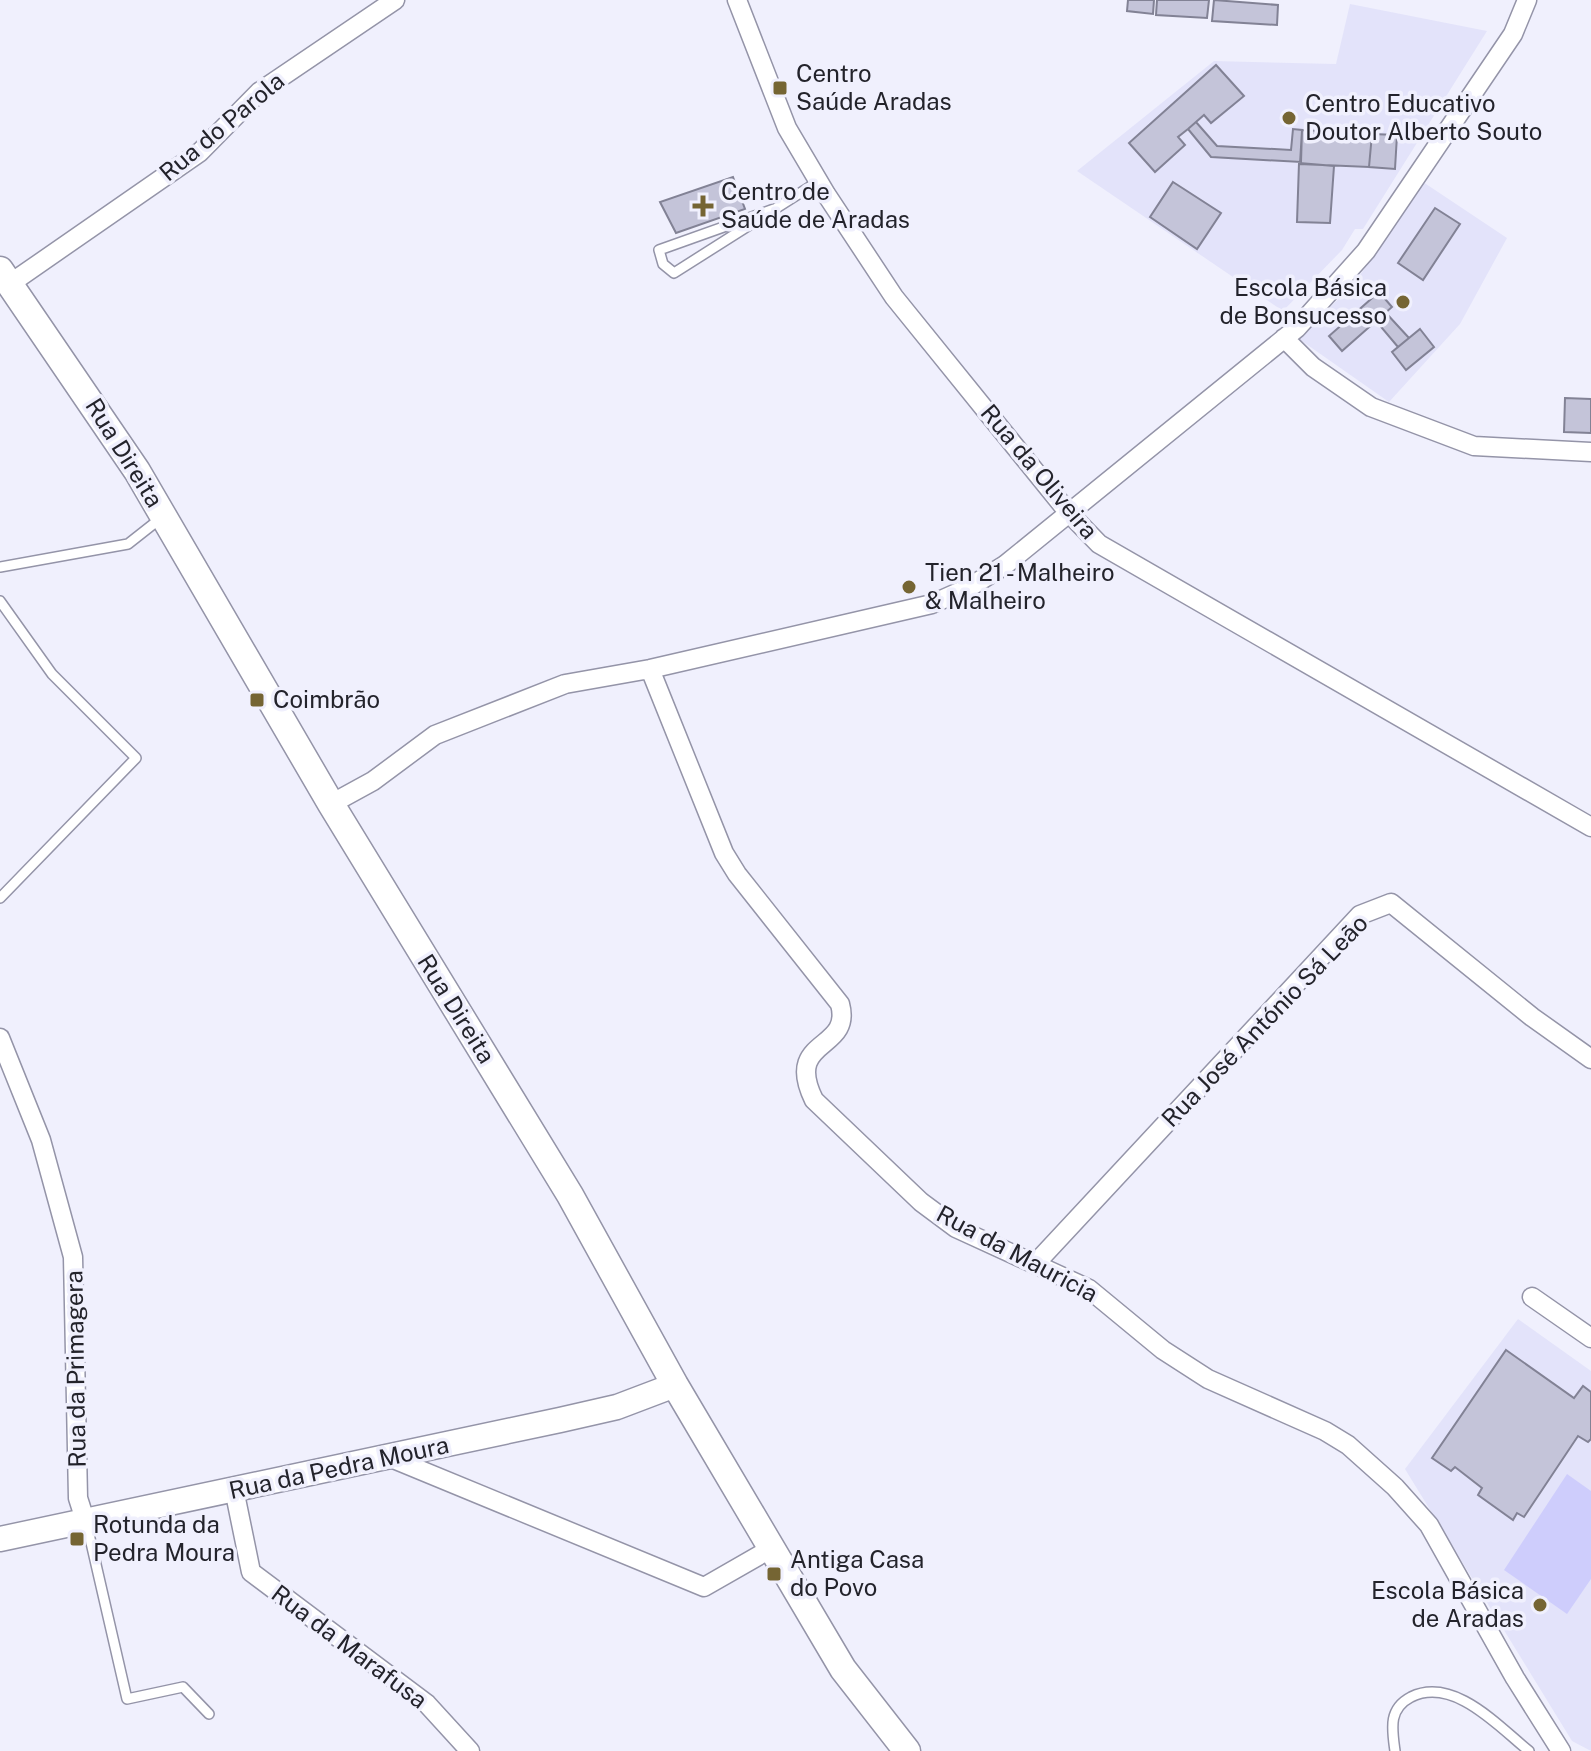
<svg xmlns="http://www.w3.org/2000/svg" width="1591" height="1751" font-family="'Public Sans',sans-serif">
  <rect width="100%" height="100%" fill="#f0f0fd"/>
  <path fill="#e3e3fa" d="M1350,4l137,27 -124,198h-8l-13,21 -59,61 -206,-140 137,-110 122,3z
    M1423,182l84,56 -47,86 -71,78 -90,-63 57,-58z
    M1518,1319l73,52v380l-19,-10 -167,-272z"/>
  <path fill="#cecdfc" d="M1567,1474l24,17v88l-24,35 -63,-44z"/>
  <path fill="#c4c4d9" stroke="#828295" stroke-width="2" d="M1128,0h26l-1,14 -26,-3z
    M1157,0h52l-2,18 -51,-3z
    M1214,0l64,5 -1,20 -65,-4z
    M1216,65l28,31 -33,27 -7,-8 -16,14 -10,8 7,8 -30,27 -26,-29z
    M1196,122l21,24 74,4 2,-21 9,1 -1,32 -90,-5 -23,-28z
    M1302,130l70,4 -3,33 -69,-3z
    M1372,134l25,1 -2,34 -26,-2z
    M1299,163l35,3 -4,57 -33,-1z
    M733,177l12,32 -69,24 -16,-31z
    M1173,182l48,31 -24,36 -47,-32z
    M1435,208l25,16 -37,56 -25,-17z
    M1379,292l13,15 -50,44 -13,-15z
    M1386,313l23,25 -11,9 -22,-26z
    M1420,329l14,18 -28,23 -14,-18z
    M1565,398l26,1v34l-27,-1z
    M1506,1350l68,48 9,-12 8,6v47l-3,3 -10,-6 -54,81 -7,-4 -4,7 -35,-25 4,-7 -27,-21 -4,4 -19,-13z"/>
  <g fill="none" stroke-linecap="round" stroke-linejoin="round">
    <defs>
      <path id="service" d="M774,209l-115,41 4,14 11,9 145,-92
        M0,567l128,-23 33,-26
        M0,601l52,73 84,84 -136,140
        M86,1521l41,178 56,-12 26,27
        M1395,1751c-3,-22 -7,-42 16,-54 43,-21 88,30 118,54"/>
      <path id="minor" d="M737,0l50,128 39,66 68,103 174,215 31,32 492,283
        M11,283l189,-131 59,-60 136,-92
        M1284,338l29,29 58,40 103,39 117,6
        M650,669l74,184 13,21 103,130c13,48 -57,33 -26,96l107,102 35,26 133,61 74,61 45,29 117,52 23,14 47,42 34,38 86,153 46,73
        M331,804l42,-23 62,-46 130,-51 85,-15 282,-65 36,-16 37,-23 292,-237 69,-77 147,-217 14,-34
        M0,1038l41,102 32,117 5,241 7,22
        M1036,1263l324,-348 31,-12 141,114 59,42
        M1532,1297l59,41
        M391,1458l313,129 68,-39
        M234,1489l17,83 176,132 43,47"/>
      <path id="tertiary" d="M0,1539l560,-119 57,-13 58,-22"/>
      <path id="secondary" d="M0,270l137,201 194,333 239,391 105,190 168,284 64,82"/>
    </defs>
    <use href="#service" stroke="#9494a8" stroke-width="12"/>
    <use href="#minor" stroke="#9494a8" stroke-width="21"/>
    <use href="#tertiary" stroke="#9494a8" stroke-width="27"/>
    <use href="#secondary" stroke="#9494a8" stroke-width="29"/>
    <use href="#service" stroke="#fff" stroke-width="9"/>
    <use href="#minor" stroke="#fff" stroke-width="18"/>
    <use href="#tertiary" stroke="#fff" stroke-width="24"/>
    <use href="#secondary" stroke="#fff" stroke-width="26"/>
  </g>
  <g fill="#756533" stroke="#f0f0fd" stroke-width="3">
    <rect x="772" y="80" width="16" height="16" rx="4"/>
    <circle cx="1289" cy="118" r="8"/>
    <path d="M699 194h8v8h8v8h-8v8h-8v-8h-8v-8h8z"/>
    <circle cx="1403" cy="302" r="8"/>
    <circle cx="909" cy="587" r="8"/>
    <rect x="249" y="692" width="16" height="16" rx="4"/>
    <rect x="69" y="1531" width="16" height="16" rx="4"/>
    <rect x="766" y="1566" width="16" height="16" rx="4"/>
    <circle cx="1540" cy="1605" r="8"/>
  </g>
  <g text-anchor="middle" stroke-width="7" stroke-linejoin="round" paint-order="stroke">
    <g font-size="24" fill="#23232b" stroke="#f0f0fd" text-anchor="start">
      <text x="796" y="82">Centro<tspan x="796" dy="28">Saúde Aradas</tspan></text>
      <text x="1305" y="112">Centro Educativo<tspan x="1305" dy="28">Doutor Alberto Souto</tspan></text>
      <text x="721" y="200">Centro de<tspan x="721" dy="28">Saúde de Aradas</tspan></text>
      <text x="1387" y="296" text-anchor="end">Escola Básica<tspan x="1387" dy="28">de Bonsucesso</tspan></text>
      <text x="925" y="581">Tien 21 - Malheiro<tspan x="925" dy="28">&amp; Malheiro</tspan></text>
      <text x="273" y="708">Coimbrão</text>
      <text x="93" y="1533">Rotunda da<tspan x="93" dy="28">Pedra Moura</tspan></text>
      <text x="790" y="1568">Antiga Casa<tspan x="790" dy="28">do Povo</tspan></text>
      <text x="1524" y="1599" text-anchor="end">Escola Básica<tspan x="1524" dy="28">de Aradas</tspan></text>
    </g>
    <g font-size="24" fill="#23232b" stroke="#f0f0fd">
      <text transform="translate(222 127) rotate(-40)" y="8">Rua do Parola</text>
      <text transform="translate(124 453) rotate(58)" y="8">Rua Direita</text>
      <text transform="translate(1039 472) rotate(50)" y="8">Rua da Oliveira</text>
      <text transform="translate(456 1009) rotate(58)" y="8">Rua Direita</text>
      <text transform="translate(1265 1021) rotate(-46)" y="8">Rua José António Sá Leão</text>
      <text transform="translate(1017 1254) rotate(28)" y="8">Rua da Mauricia</text>
      <text transform="translate(76 1369) rotate(-91)" y="8">Rua da Primagera</text>
      <text transform="translate(339 1468) rotate(-12)" y="8">Rua da Pedra Moura</text>
      <text transform="translate(349 1647) rotate(37)" y="8">Rua da Marafusa</text>
    </g>
  </g>
</svg>
